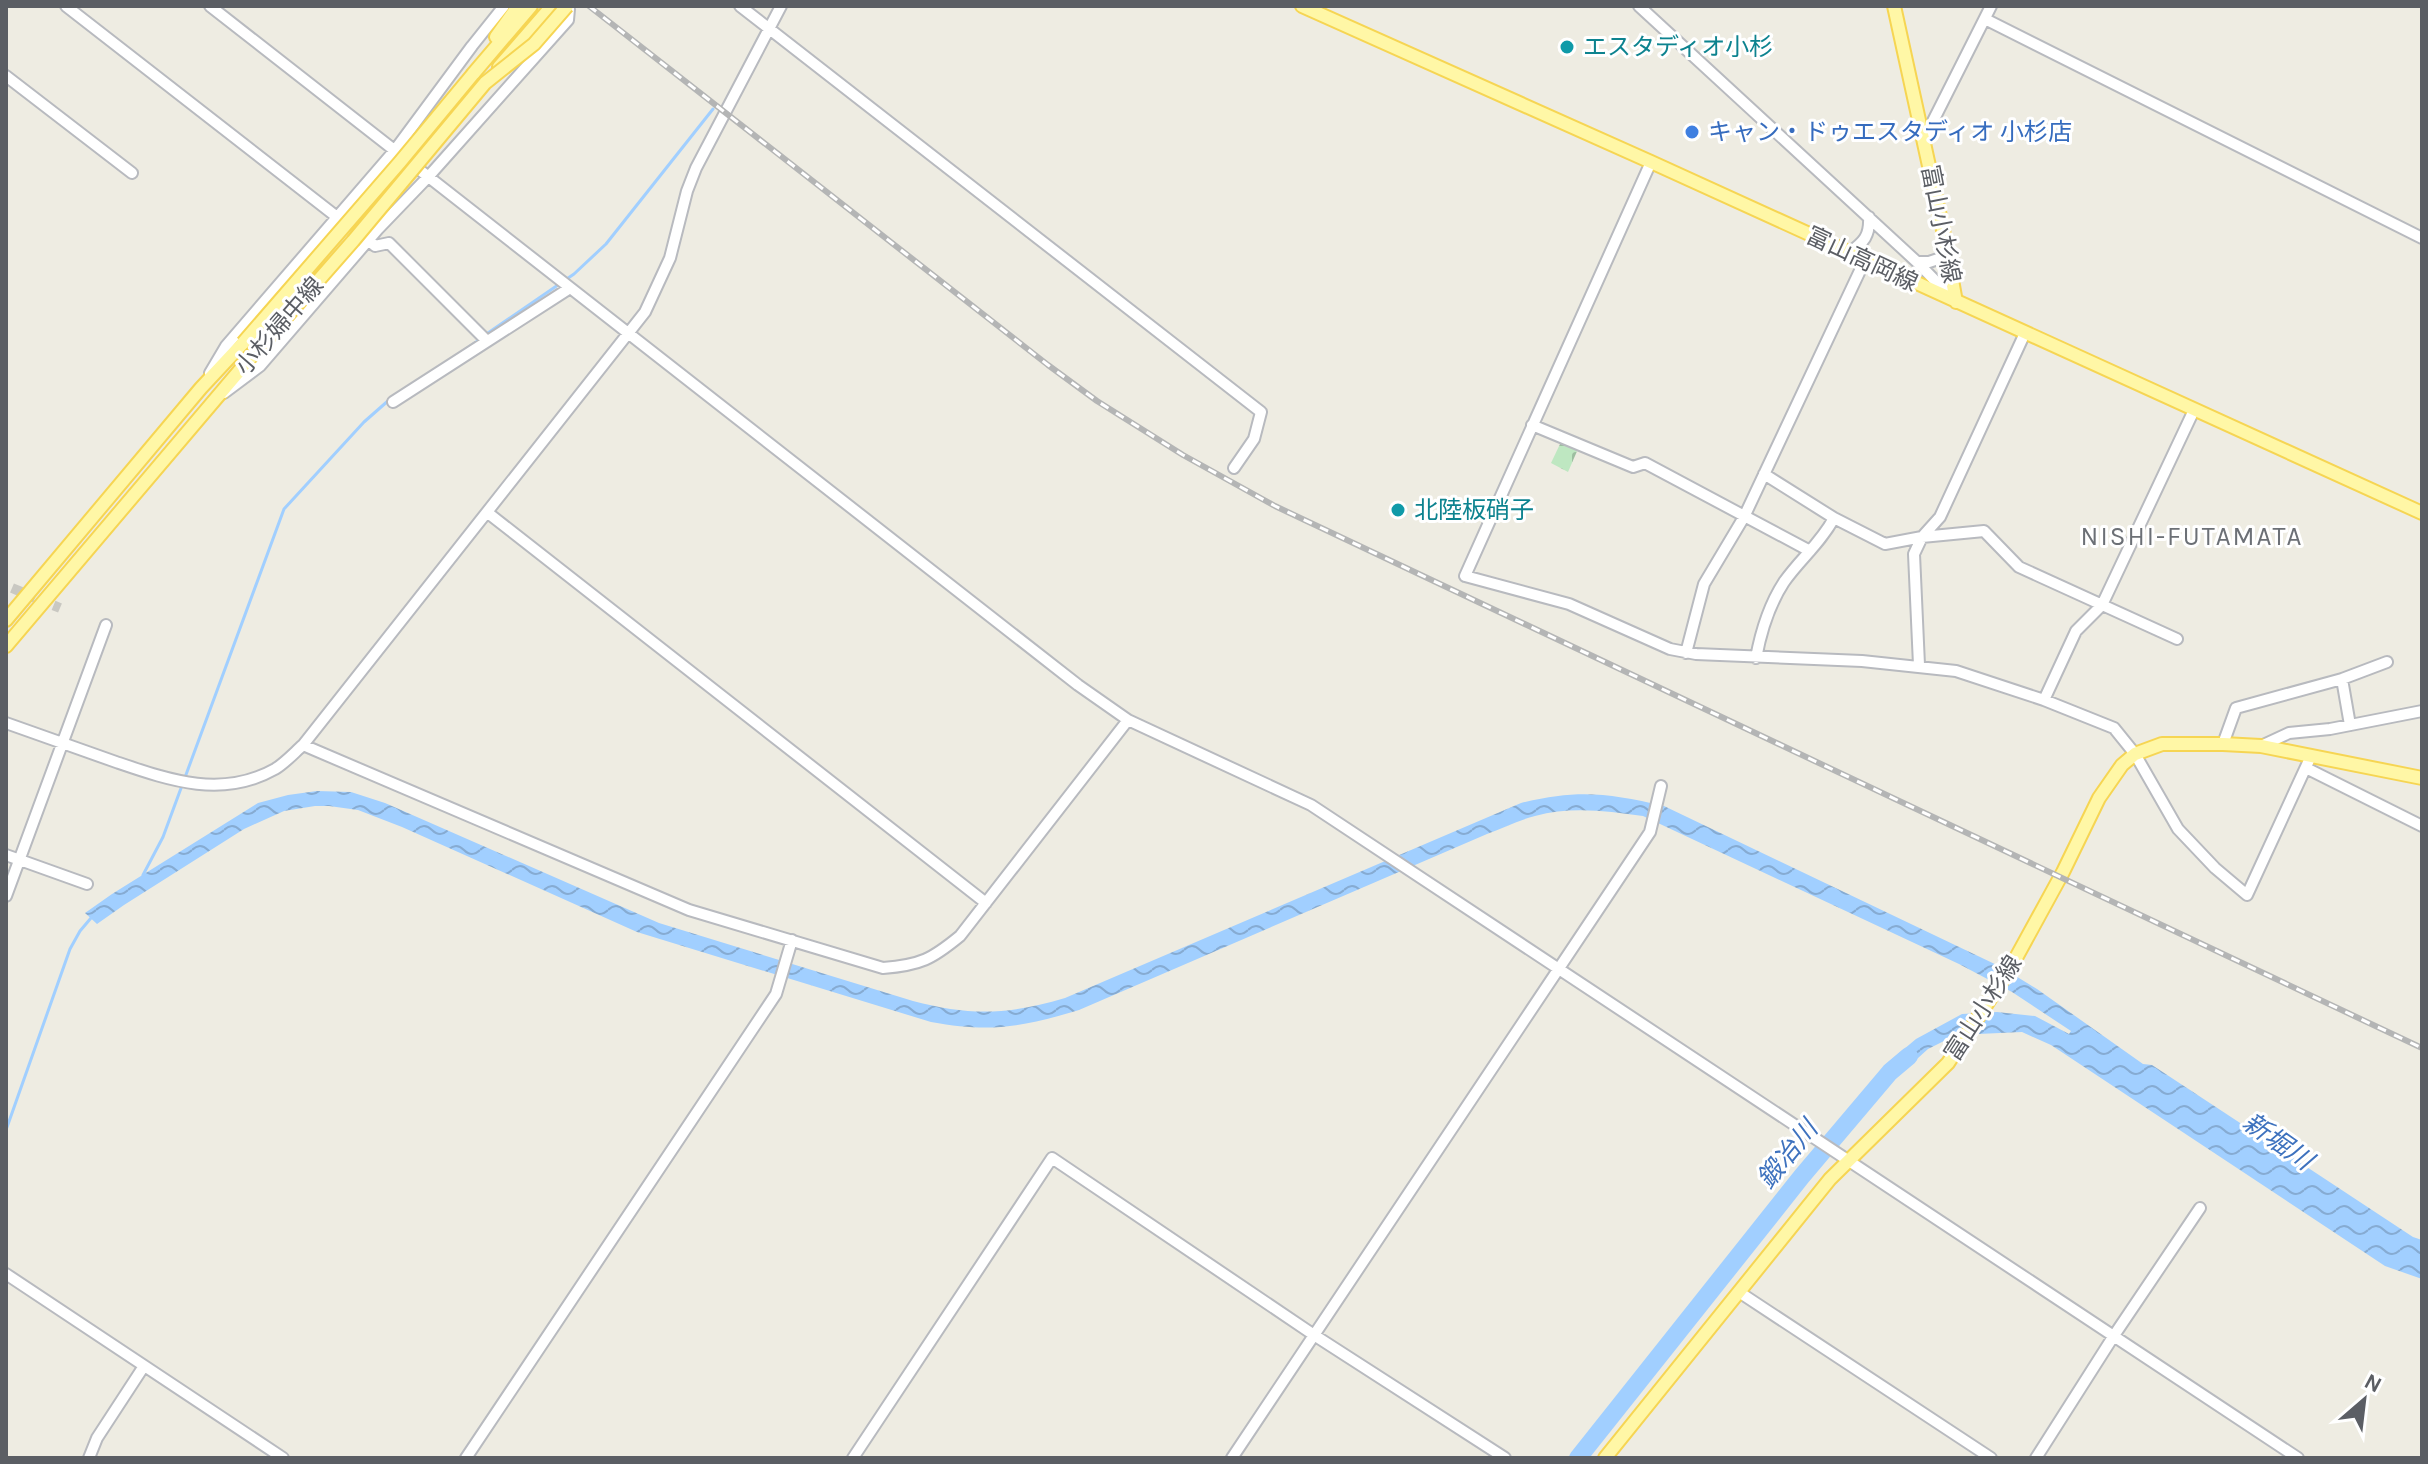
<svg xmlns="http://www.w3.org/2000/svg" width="2428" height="1464" font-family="Karla,'Noto Sans JP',sans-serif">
  <defs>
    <pattern id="cemetery-stones" width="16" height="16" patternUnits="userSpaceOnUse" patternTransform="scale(2)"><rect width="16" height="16" fill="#bee7c1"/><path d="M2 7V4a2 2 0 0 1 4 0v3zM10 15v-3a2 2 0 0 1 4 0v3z" fill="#9dbea0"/></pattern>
    <pattern id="water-waves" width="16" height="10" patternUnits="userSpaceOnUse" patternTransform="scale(2)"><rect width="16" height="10" fill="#a1cfff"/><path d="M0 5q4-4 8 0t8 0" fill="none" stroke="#86abd2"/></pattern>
  </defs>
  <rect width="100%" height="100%" fill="#eeece2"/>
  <path fill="url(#cemetery-stones)" d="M1561,442l17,7 -10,23 -17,-9z"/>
  <path fill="url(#water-waves)" d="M317,791l34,1 34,11 274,120 254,78c57,15 95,14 152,-3l456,-195c57,-14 87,-10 143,3l337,161 36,22 106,75 9,1 261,172 9,3v39l-37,-13 -334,-221 -29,-13 -66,3 -28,14 -31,28 -12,-12 31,-26 46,-25 35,-2 38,4 34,18 2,-3 -59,-39 -53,-28 -316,-148c-36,-5 -72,-10 -108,0 -16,4 -32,12 -48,18l-408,176c-57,17 -88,23 -148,12l-294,-90 -235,-105 -44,-17 -29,-4h-14l-31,5 -40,18 -120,76 -27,19 -12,-11 27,-19 146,-91 30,-8z"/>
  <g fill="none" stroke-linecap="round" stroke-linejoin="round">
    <path stroke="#a1cfff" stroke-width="3" d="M485,335l89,-61 32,-30 107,-135
      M456,356l23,-16
      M143,875l20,-38 121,-328 80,-87 25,-22
      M6,1130l64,-181 10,-18 11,-13"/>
    <path stroke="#a1cfff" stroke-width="18" d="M1578,1458l224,-282 88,-104 19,-16"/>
    <path stroke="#c9c8c2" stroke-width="10" stroke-dasharray="10 5" stroke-linecap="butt" d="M12,588l48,20"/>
    <defs>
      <path id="minor" d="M66,6l271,211
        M210,6l868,679 50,35 183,85 987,653
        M740,6l521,406 -7,27 -20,29
        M1639,6l278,256 34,35
        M1985,19l437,219
        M6,76l126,97
        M1924,139l67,-133
        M1651,162l-186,414 104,28 101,45 26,5 166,7 94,10 88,29 70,28 21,26 43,75 37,39 32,27 64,-139
        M368,240l7,6 14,-3 98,98
        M1849,253c15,-11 21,-17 20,-36
        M1917,262h12l12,-4 6,-11
        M210,373l16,-27 169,-196 77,-104 32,-40
        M224,393l36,-27 118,-137 51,-53 139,-156 1,-11 -3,-3
        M393,402l177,-114
        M1532,425l101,42 12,-4 165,88
        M1764,474l70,44 51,26 37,-7 62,-6 35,36 158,72
        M488,513l498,390
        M1686,653l18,-69 40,-67 121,-257
        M1756,658c5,-27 13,-53 28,-76 17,-24 36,-38 50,-64
        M1919,665l-5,-111 8,-17 18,-20 85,-184
        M2342,679l8,46
        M2044,700l32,-69 26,-26 92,-195
        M6,723c37,13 73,26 110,39 53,18 106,37 159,7 10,-6 19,-16 28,-24l342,-433 25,-54 17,-67 9,-23 85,-162
        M2223,744l13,-36 106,-29 45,-17
        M303,745l386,165 194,58c38,-3 49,-9 77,-32l168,-216
        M2261,746l28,-13 41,-4 92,-18
        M2306,768l116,58
        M6,855l81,29
        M6,896l100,-271
        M6,1274l277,184
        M1739,1292l252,166
        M89,1458l8,-20 47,-72
        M466,1458l310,-464 16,-54
        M853,1458l199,-300 262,177 191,123
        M1232,1458l418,-626 11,-46
        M2036,1458l77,-121 87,-129"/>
      <path id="major" d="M1302,6l349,156 771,351
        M1894,6l49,224 13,72
        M496,37l22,-31
        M499,67l53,-61
        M473,74l58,-68
        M6,620l195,-232 42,-45
        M6,646l246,-290
        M1605,1458l225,-279 118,-116 63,-96 52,-95 36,-74 23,-33 13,-11 27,-10h61l38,2 161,32"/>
    </defs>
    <use href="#minor" stroke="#b8babf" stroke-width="14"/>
    <use href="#major" stroke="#f6d553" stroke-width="16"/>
    <use href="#minor" stroke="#fff" stroke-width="10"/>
    <use href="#major" stroke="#fff7a6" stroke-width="12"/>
    <defs>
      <path id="rail" d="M589,6l459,359 49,36 86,54 92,51 1147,542"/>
    </defs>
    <use href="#rail" stroke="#b4b5b5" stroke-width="6"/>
    <use href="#rail" stroke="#fff" stroke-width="3" stroke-dasharray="9" stroke-linecap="butt"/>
    <defs>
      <path id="major-bridge" d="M243,343l157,-181 73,-88
        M252,356l101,-115 132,-158 49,-39 33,-38"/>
    </defs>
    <use href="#major-bridge" stroke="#f6d553" stroke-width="16" stroke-linecap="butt"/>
    <use href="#major-bridge" stroke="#fff7a6" stroke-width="12"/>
  </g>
  <g fill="#0f9aa8" stroke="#fff" stroke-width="3">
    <circle cx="1567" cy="47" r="8"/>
    <circle cx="1398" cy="510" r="8"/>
  </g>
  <circle fill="#3f7fe0" stroke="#fff" stroke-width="3" cx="1692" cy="132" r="8"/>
  <g text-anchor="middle" stroke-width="6" stroke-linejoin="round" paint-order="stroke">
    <g font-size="24" fill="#0d838f" stroke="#fff" text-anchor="start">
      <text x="1583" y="55">エスタディオ小杉</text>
      <text x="1414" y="518">北陸板硝子</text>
    </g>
    <g font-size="24" fill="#366cbe" stroke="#fff" text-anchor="start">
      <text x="1708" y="140">キャン・ドゥエスタディオ 小杉店</text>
    </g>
    <g font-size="24" fill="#5b5e64" stroke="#fff">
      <text transform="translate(1941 224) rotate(79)" y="8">富山小杉線</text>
      <text transform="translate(1862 259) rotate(25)" y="8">富山高岡線</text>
      <text transform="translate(279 326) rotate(-49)" y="8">小杉婦中線</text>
      <text transform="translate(1983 1008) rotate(-57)" y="8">富山小杉線</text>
    </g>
    <g font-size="26" letter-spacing="2" fill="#6c7076" stroke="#fff">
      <text x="2192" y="545">NISHI-FUTAMATA</text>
    </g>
    <g font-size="26" font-style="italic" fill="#3e72be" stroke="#fff">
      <text transform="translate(2278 1141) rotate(35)" y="9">新堀川</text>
      <text transform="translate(1787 1154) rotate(-51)" y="9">鍛冶川</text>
    </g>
  </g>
  <rect width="2428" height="1464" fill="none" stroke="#5b5e64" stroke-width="16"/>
  <g transform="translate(2364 1400) rotate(28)" stroke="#ffffff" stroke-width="6" paint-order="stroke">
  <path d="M0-6L14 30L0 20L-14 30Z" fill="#5b5e64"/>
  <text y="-12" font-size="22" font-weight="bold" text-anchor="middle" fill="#5b5e64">N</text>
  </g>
</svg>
